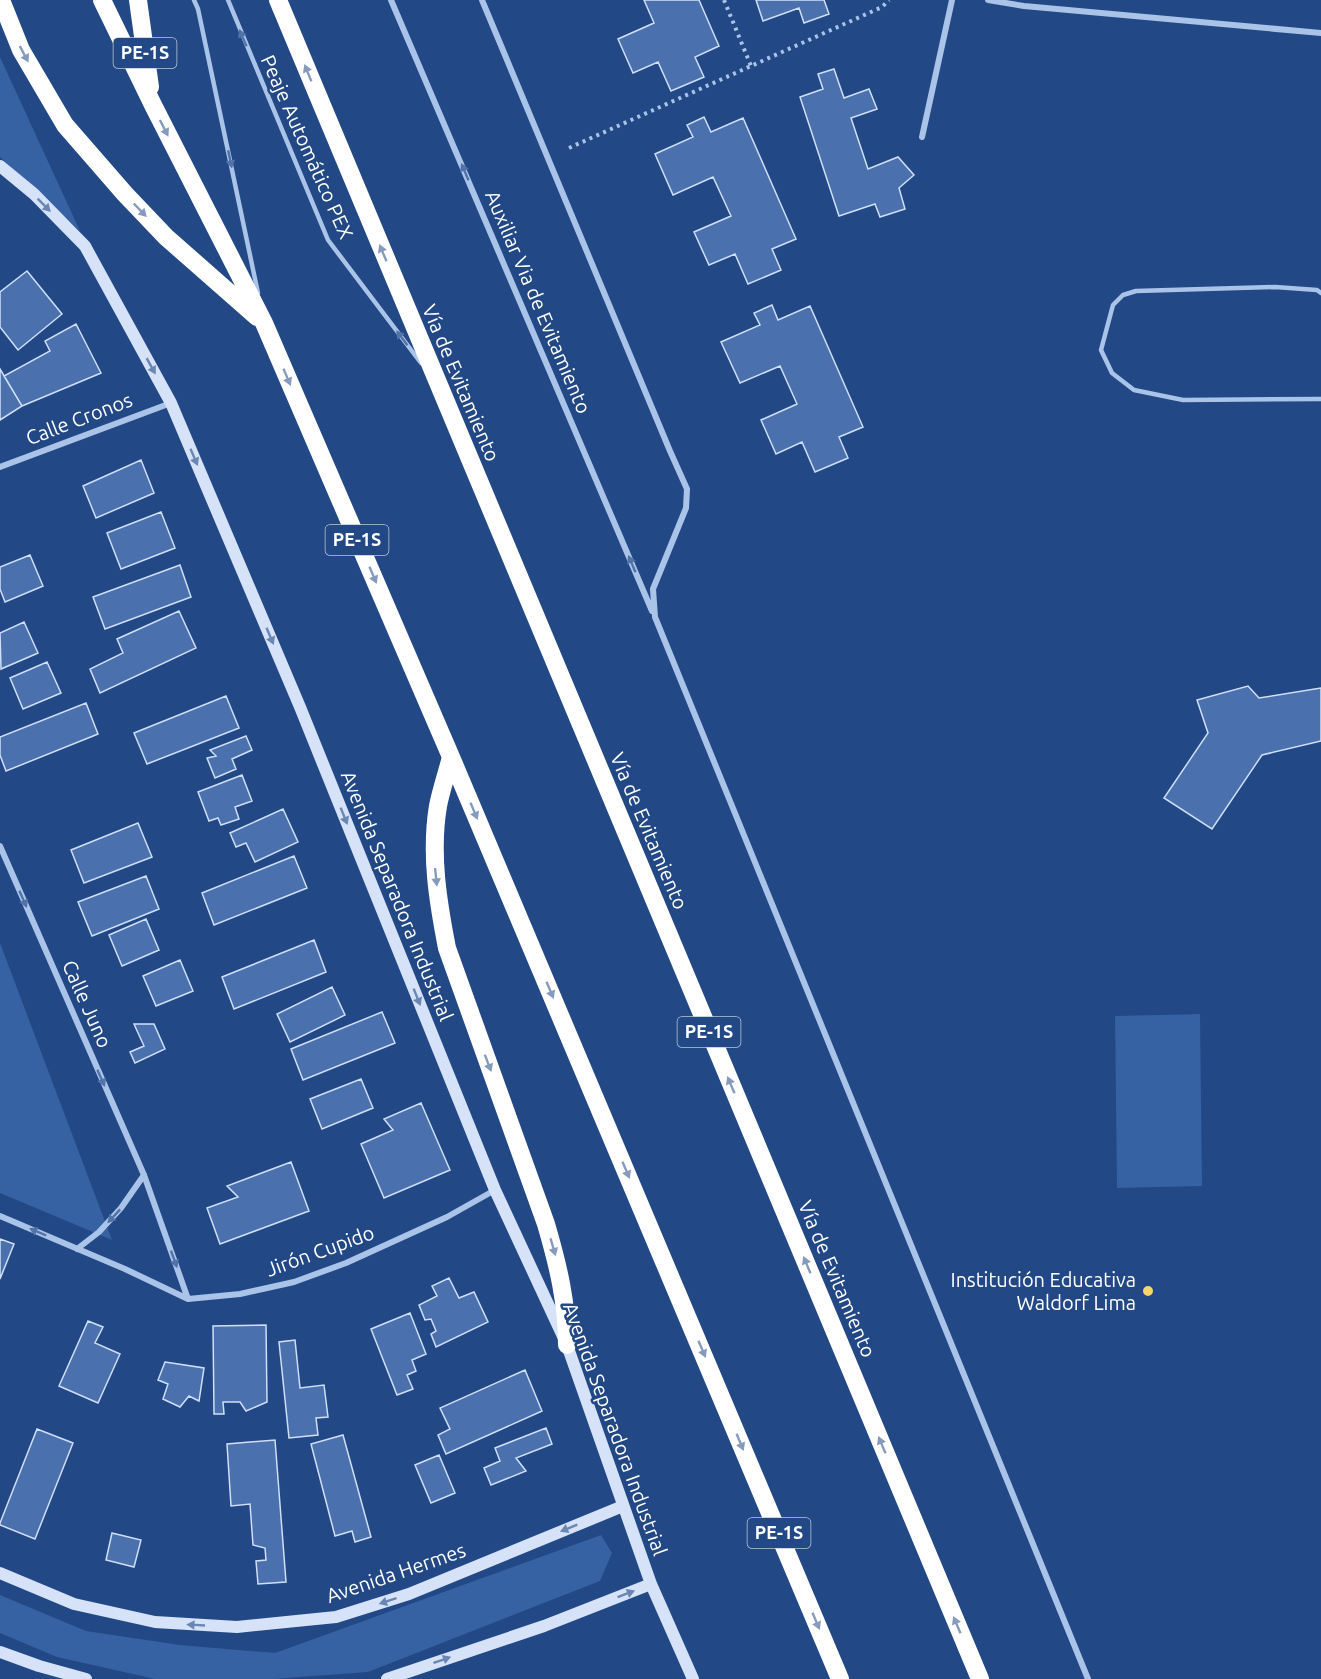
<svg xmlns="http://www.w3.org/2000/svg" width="1321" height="1679" font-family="Ubuntu,sans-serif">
  <rect width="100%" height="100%" fill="#224885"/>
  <path fill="#3661a2" d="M0,57l80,174 -80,-74z
    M0,943l112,297 -112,-47z
    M1200,1014l2,172 -85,2 -2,-172z
    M601,1535l11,18 -12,28 -232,91 -95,7h-118l-98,-22 -57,-24v-38l86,36 94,14 95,8z"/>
  <path fill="#4a71ad" stroke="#cfdff7" stroke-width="1.5" d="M644,0h55l20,46 -24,11 9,20 -33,14 -13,-29 -25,11 -15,-34 36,-16z
    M756,0h68l5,14 -25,9 -5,-15 -36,13z
    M834,69l10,29 25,-9 8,20 -26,9 17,51 30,-12 16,18 -15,13 6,21 -25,8 -5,-13 -36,12 -39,-119 23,-8 -5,-15z
    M704,117l7,15 32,-14 53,121 -24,10 9,21 -33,14 -13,-30 -26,11 -15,-33 37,-16 -18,-39 -40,18 -18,-41 38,-17 -6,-12z
    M27,271l35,43 -44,36 -18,-23v-35z
    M772,305l6,15 32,-14 53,121 -24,10 9,21 -33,14 -13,-30 -26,12 -15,-34 36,-16 -17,-38 -40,17 -19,-41 39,-17 -6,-12z
    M76,324l25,49 -79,33 -18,-30 46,-25 -5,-10z
    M0,369l22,37 -22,14z
    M141,460l13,33 -58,25 -13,-32z
    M161,512l14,36 -54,21 -14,-36z
    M30,555l13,31 -38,16 -5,-13v-22z
    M180,565l11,32 -86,32 -12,-32z
    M179,611l17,37 -96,45 -10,-24 33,-16 -6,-14z
    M24,622l14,31 -37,16 -1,-36z
    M47,662l14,31 -38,16 -13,-31z
    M1248,686l11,12 62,-10v53l-59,14 -50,74 -48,-31 44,-65 -11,-33z
    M226,696l13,32 -92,36 -13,-31z
    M86,703l12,31 -92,37 -6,-16v-18z
    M246,736l6,14 -20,9 4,10 -21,9 -8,-20 9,-2 -6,-6z
    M242,775l10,26 -17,6 4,12 -18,6 -3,-7 -9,3 -11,-29z
    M283,809l15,33 -43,20 -9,-19 -10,4 -6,-14z
    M138,823l14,34 -68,26 -13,-33z
    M294,856l13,32 -93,37 -12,-32z
    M146,876l13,33 -67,27 -14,-34z
    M146,919l13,31 -37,16 -13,-31z
    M314,940l12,32 -92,37 -12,-32z
    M180,960l13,31 -37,15 -13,-30z
    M332,987l13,28 -55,27 -13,-28z
    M382,1012l13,31 -92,37 -12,-31z
    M134,1024h20l11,25 -30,14 -5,-11 14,-6z
    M361,1079l12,29 -51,21 -12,-30z
    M421,1103l29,67 -66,28 -23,-54 32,-14 -9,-11z
    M291,1162l18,49 -89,33 -13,-36 31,-11 -11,-11z
    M0,1239l14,5 -14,35z
    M449,1278l10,20 15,-6 14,30 -52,25 -5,-13 5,-3 -5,-12 -6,1 -6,-15 18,-9 -5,-10z
    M410,1313l16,41 -14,6 4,11 -9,4 6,14 -16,6 -26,-66z
    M88,1321l15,6 -8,16 25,11 -22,49 -39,-17z
    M266,1325l1,77 -21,9 -6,-9h-17l1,12h-10l-1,-88z
    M295,1340l5,48 24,-3 4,32 -12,1 2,17 -29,3 -10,-96z
    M165,1362l39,6 -5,33 -10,-5 -9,11 -17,-8 5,-15 -10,-4z
    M525,1370l17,41 -96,43 -8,-19 12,-6 -10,-21z
    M546,1428l6,16 -36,14 10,13 -35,14 -7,-17 16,-7 -5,-13z
    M37,1429l36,14 -38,96 -35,-14v-2z
    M343,1435l28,102 -16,5 -3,-11 -17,5 -24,-92z
    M275,1440l11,142 -28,2 -2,-23 10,-1 -1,-12 -12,-3 -3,-41 -19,2 -4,-62z
    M439,1455l16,38 -24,10 -16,-38z
    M112,1533l29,7 -7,27 -28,-7z"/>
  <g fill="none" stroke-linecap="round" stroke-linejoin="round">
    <path stroke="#aac3e9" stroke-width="4" stroke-dasharray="3 4.5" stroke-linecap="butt" d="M724,0l27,66
      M569,148l313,-141 7,-7"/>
    <path stroke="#aac3e9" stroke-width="4.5" d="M194,0l4,9 60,284
      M228,0l100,240 93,123
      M1321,293l-4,-3 -42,-3 -139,4 -13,4 -10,10 -12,45 11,23 22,17 49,10 138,-1"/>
    <path stroke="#aac3e9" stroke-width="6" d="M391,0l261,611
      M482,0l188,451 17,38 -1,19 -33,81 2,28 433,1062
      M988,0l36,6 297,27
      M922,137l30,-137
      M0,467l171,-64
      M0,846l144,329 44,124
      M0,1216l125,53 63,30 52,-5 54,-12 52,-19 101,-46 48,-27
      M77,1249l22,-17 22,-24 23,-33"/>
    <path stroke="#d5e2f7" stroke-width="12" d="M0,166l34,28 51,52 86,157 129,304 195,483 72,155 84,239 42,95
      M0,1573l74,31 81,18 82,5 99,-10 73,-23 214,-88
      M0,1652l39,14 47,13
      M387,1679l157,-53 107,-42"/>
    <path stroke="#fff" stroke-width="18" d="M1,0l20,50 44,75 60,69 41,43 91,80
      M102,0l51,105 111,218 187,434 389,922
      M138,0l12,87
      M278,0l702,1679
      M451,757c-4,16 -10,33 -13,49 -8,48 0,96 9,142l99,276c12,41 21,78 21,121"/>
  </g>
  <defs><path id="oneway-solid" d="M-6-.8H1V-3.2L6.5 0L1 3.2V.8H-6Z" transform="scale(1.5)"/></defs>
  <g fill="#5273a8">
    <use href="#oneway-solid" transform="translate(243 38) rotate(-113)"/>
    <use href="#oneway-solid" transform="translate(230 159) rotate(78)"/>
    <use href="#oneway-solid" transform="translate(465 172) rotate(-113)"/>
    <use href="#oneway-solid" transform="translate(402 338) rotate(-127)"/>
    <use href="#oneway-solid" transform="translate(632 564) rotate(-113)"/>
    <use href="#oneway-solid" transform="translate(23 899) rotate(66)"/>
    <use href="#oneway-solid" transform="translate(101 1078) rotate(66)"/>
    <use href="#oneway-solid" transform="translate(114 1216) rotate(133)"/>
    <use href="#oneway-solid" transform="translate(38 1232) rotate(-157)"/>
    <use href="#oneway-solid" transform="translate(174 1259) rotate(70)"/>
  </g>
  <g fill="#859abc">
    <use href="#oneway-solid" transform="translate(24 54) rotate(62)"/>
    <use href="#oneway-solid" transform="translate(308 73) rotate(-112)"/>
    <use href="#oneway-solid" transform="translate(164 128) rotate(63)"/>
    <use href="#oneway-solid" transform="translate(140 210) rotate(46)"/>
    <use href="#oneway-solid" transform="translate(383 253) rotate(-113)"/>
    <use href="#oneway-solid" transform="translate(287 377) rotate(67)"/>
    <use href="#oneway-solid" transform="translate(373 575) rotate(67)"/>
    <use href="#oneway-solid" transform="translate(474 811) rotate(67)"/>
    <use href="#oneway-solid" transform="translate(436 877) rotate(84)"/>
    <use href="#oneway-solid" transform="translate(550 990) rotate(67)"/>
    <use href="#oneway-solid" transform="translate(488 1063) rotate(69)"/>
    <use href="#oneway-solid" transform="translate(731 1085) rotate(-113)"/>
    <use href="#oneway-solid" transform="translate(626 1170) rotate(67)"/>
    <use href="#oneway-solid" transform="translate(553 1247) rotate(74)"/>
    <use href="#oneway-solid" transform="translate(807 1265) rotate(-113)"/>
    <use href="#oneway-solid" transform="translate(702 1349) rotate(67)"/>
    <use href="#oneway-solid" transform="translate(740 1442) rotate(67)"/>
    <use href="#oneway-solid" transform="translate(882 1445) rotate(-113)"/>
    <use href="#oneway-solid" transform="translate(816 1621) rotate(67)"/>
    <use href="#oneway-solid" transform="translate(957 1625) rotate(-113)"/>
  </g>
  <g fill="#6a86b3">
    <use href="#oneway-solid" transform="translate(44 205) rotate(45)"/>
    <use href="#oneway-solid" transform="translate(151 366) rotate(61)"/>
    <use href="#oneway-solid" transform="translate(194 457) rotate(67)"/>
    <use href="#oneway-solid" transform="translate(270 636) rotate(67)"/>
    <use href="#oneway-solid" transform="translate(344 816) rotate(68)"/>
    <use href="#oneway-solid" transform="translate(417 997) rotate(68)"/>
    <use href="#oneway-solid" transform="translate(569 1528) rotate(158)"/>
    <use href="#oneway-solid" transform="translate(626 1594) rotate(-21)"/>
    <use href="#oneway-solid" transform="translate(388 1601) rotate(162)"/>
    <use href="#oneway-solid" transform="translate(196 1625) rotate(-177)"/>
    <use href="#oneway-solid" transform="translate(442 1660) rotate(-19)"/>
  </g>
  <circle fill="#f5d56c" stroke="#224885" stroke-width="2" cx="1148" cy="1291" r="6"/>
  <g text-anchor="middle" stroke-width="5" stroke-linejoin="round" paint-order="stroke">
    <g fill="#224885" stroke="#bdc8da" stroke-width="1.5">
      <rect x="113.5" y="38" width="63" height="30" rx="4.5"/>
      <rect x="325.5" y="525" width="63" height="30" rx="4.5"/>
      <rect x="677.5" y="1017" width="63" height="30" rx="4.5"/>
      <rect x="747.5" y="1518" width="63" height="30" rx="4.5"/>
    </g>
    <g font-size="18" font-weight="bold" fill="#fff">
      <text x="145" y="59">PE-1S</text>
      <text x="357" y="546">PE-1S</text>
      <text x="709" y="1038">PE-1S</text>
      <text x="779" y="1539">PE-1S</text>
    </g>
    <g font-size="20" fill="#fff" stroke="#224885">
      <text transform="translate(307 147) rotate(66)" y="7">Peaje Automático PEX</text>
      <text transform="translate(538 302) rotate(67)" y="7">Auxiliar Via de Evitamiento</text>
      <text transform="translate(461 383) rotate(67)" y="7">Vía de Evitamiento</text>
      <text transform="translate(79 419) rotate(-21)" y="7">Calle Cronos</text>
      <text transform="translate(649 831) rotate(67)" y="7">Vía de Evitamiento</text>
      <text transform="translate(397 896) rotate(68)" y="7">Avenida Separadora Industrial</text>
      <text transform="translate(87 1004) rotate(66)" y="7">Calle Juno</text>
      <text transform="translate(320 1251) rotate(-20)" y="7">Jirón Cupido</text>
      <text transform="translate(837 1279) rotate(67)" y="7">Vía de Evitamiento</text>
      <text transform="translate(615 1429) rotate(70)" y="7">Avenida Separadora Industrial</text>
      <text transform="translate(396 1573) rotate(-19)" y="7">Avenida Hermes</text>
    </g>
    <g font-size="20" fill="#fff" stroke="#224885" text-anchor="end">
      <text x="1136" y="1287">Institución Educativa<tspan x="1136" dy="23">Waldorf Lima</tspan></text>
    </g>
  </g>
</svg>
